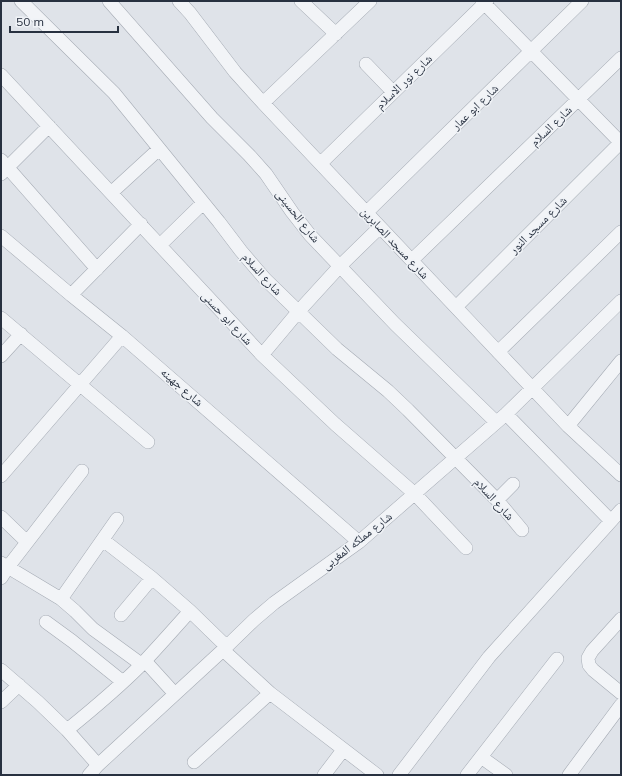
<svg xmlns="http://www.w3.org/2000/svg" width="622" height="776" font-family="Mulish,'Noto Naskh Arabic',sans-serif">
  <rect width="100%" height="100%" fill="#dfe3e9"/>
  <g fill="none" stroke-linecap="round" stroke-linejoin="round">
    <defs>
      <path id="minor" d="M21,1l93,92 105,129 22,29 24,28 72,70 51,42 20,19 89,90 25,30
        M109,1l103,117 37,37 17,19 26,38 18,23 85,89 101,98
        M179,1l11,12 45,59 28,31 305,323 53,49
        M301,1l35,33
        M482,1l139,142
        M366,64l27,28
        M1,75l261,280 73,69 80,70 51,54
        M263,103l107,-102
        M1,160l96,109
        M321,163l166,-162
        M1,174l48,-48
        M111,193l48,-44
        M367,212l215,-211
        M1,236l70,59 51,41 237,206
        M160,245l43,-42
        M412,260l209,-202
        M71,295l70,-71
        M456,307l165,-165
        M1,318l147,124
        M498,352l123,-120
        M262,355l36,-43 42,-46 40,-39
        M1,356l20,-22
        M506,414l105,107
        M568,426l53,-65
        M1,476l121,-140
        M497,500l16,-16
        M1,517l26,25
        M103,540l49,38 38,33 36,35
        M1,563l60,36 14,12 18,18 48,35
        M1,578l7,-11 74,-96
        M61,599l56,-80
        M121,615l31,-37
        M621,619l-29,32 -4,7 1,7 4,5 28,23
        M46,622l26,19 51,41
        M223,650l47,43 107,82
        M145,661l30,33
        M1,670l37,32 29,28 31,35
        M1,702l18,-17
        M67,730c26,-21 51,-42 75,-66 16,-17 32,-35 48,-53
        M481,757l25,18
        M194,762l76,-69
        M89,775l9,-10 125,-115 31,-30 20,-17 85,-61 147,-128 115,-113
        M324,775l19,-25
        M399,775l90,-118 132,-147
        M467,775l90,-116
        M569,775l20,-27 32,-43"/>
    </defs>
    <use href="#minor" stroke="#a4aab3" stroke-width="14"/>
    <use href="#minor" stroke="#f2f4f7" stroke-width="13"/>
  </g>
  <g text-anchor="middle" stroke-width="3" stroke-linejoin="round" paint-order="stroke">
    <g font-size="12" fill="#283140" stroke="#eff2f6">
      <text transform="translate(404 82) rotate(-44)" y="4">شارع نور الاسلام</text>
      <text transform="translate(475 107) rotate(-44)" y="4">شارع ابو عمار</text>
      <text transform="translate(551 126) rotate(-44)" y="4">شارع السلام</text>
      <text transform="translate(298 216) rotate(52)" y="4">شارع الحسينى</text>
      <text transform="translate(538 225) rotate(-45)" y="4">شارع مسجد النور</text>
      <text transform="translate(395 243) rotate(47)" y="4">شارع مسجد الصابرين</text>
      <text transform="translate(262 274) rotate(47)" y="4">شارع السلام</text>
      <text transform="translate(227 318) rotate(47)" y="4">شارع ابو حسنى</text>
      <text transform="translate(182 387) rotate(41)" y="4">شارع جهينه</text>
      <text transform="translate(494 499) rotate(47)" y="4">شارع السلام</text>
      <text transform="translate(357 541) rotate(-38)" y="4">شارع مملكه المغربى</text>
    </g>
  </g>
  <rect width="622" height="776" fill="none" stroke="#283140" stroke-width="4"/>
  <path d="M10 26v6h108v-6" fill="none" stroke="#283140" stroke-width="2"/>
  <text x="16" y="26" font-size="12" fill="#283140" stroke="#eff2f6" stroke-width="3" paint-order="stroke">50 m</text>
</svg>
